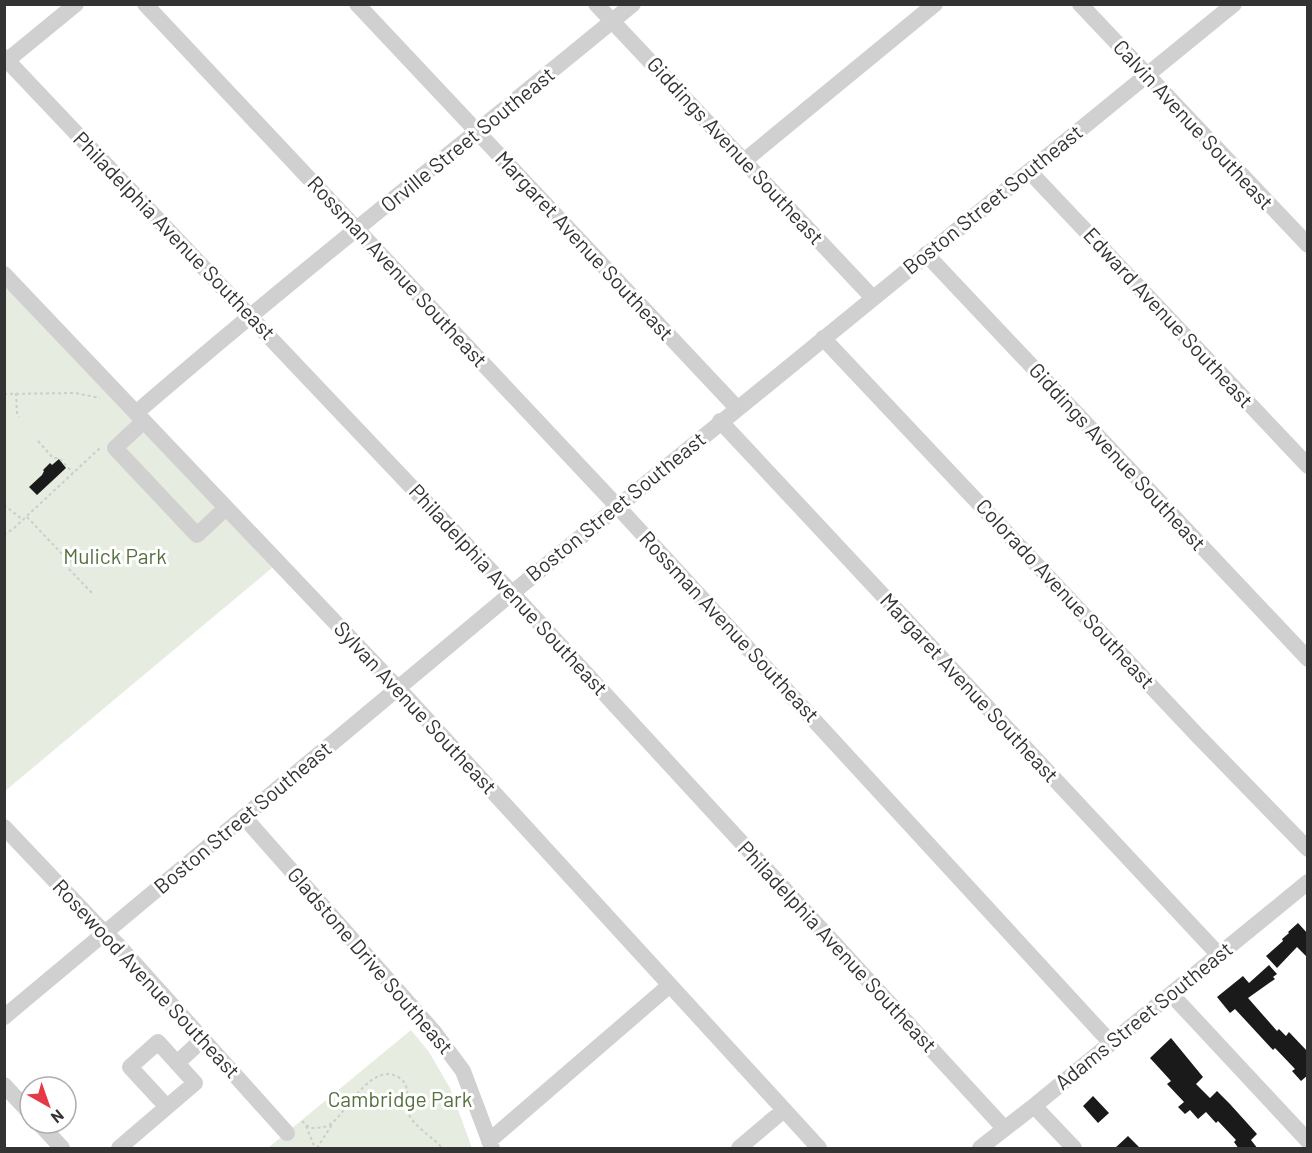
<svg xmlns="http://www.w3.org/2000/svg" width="1312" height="1153" font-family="Barlow,sans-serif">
  <rect width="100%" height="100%" fill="#fff"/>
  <path fill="#e6ecdf" d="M4,280l120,120 148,168 -267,223z
    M411,1030l18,22 21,36 22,60h-204z"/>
  <path fill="#1a1a1a" d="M59,459l7,9 -29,27 -8,-8 13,-12 2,-4 -1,-1 7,-7 2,2z
    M1298,923l10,11v24l-11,-11 -20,21 -11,-12 17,-15 -1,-2 7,-6 -1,-1z
    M1269,965l8,9 -4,3 2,2 -27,19 29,33 2,-2 7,7 3,-4 19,20v23l-7,6 -9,-10 3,-2 -20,-21 -2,2 -38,-41 -5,4 -13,-16 26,-21 6,7z
    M1171,1038l32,39 -7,7 14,14 7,-7 12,12 28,31 -6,6 7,9h-19l-5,-7 2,-2 -18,-19 -2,2 -10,-11 -8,7 -8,-9 -5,4 -7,-7 6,-5 -17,-18 4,-3 -21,-23z
    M1093,1096l16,17 -11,10 -15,-17z
    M1128,1136l13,13h-27z"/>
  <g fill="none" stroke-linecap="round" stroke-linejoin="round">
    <path stroke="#cdcdcd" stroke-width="2" stroke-dasharray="3 3" stroke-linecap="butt" d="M16,393l1,20 2,4
      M4,394l71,-1 25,5
      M38,441l15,17h6l14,15
      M4,505l19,15
      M27,517l36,38 4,1 6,7
      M4,535l10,-7 87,-81
      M71,560l-5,6 26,27 1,-1
      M302,1121l8,7c8,0 16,0 22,-5 16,-13 42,-65 69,-44 11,9 3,25 8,36 7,13 24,22 33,33
      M306,1126l9,22
      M317,1148l16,-25"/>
    <path stroke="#d0d0d0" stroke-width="16" d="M145,4l472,502 494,537
      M357,4l380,404
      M596,4l277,294
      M1080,4l228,241
      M4,57l508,536 492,535
      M4,63l72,-59
      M744,161l191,-157
      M1029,171l279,295
      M926,254l382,405
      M4,274l405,426 410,448
      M823,338l375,398 110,113
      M136,413c162,-140 331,-272 497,-409
      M144,421l-29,27 82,87 29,-27
      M720,421l498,533
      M244,817l190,215 29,39 29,77
      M4,827l92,97 22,21 169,188
      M1171,994l137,147
      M4,1017l508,-424 722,-589
      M177,1063l26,-24
      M4,1085l26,28
      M1034,1106l40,42
      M39,1123l23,25
      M489,1141l181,-156
      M119,1148l76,-65 -37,-41 -28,25 37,40
      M739,1148l45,-38
      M980,1148l54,-42 274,-224"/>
  </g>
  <g text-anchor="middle" stroke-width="6" stroke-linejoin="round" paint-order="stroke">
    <g font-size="21" fill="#333" stroke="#fff">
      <text transform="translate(1193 125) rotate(47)" y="7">Calvin Avenue Southeast</text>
      <text transform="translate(468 140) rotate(-39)" y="7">Orville Street Southeast</text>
      <text transform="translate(735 151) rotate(47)" y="7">Giddings Avenue Southeast</text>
      <text transform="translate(993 200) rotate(-39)" y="7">Boston Street Southeast</text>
      <text transform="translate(174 236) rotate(46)" y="7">Philadelphia Avenue Southeast</text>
      <text transform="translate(584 246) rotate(47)" y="7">Margaret Avenue Southeast</text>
      <text transform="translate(397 272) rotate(47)" y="7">Rossman Avenue Southeast</text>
      <text transform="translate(1168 318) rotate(47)" y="7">Edward Avenue Southeast</text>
      <text transform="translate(1117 457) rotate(47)" y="7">Giddings Avenue Southeast</text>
      <text transform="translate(616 507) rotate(-39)" y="7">Boston Street Southeast</text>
      <text transform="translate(508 590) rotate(47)" y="7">Philadelphia Avenue Southeast</text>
      <text transform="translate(1065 594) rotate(47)" y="7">Colorado Avenue Southeast</text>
      <text transform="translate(729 627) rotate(47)" y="7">Rossman Avenue Southeast</text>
      <text transform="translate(969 688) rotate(47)" y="7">Margaret Avenue Southeast</text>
      <text transform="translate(415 708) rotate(47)" y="7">Sylvan Avenue Southeast</text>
      <text transform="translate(243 818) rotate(-40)" y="7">Boston Street Southeast</text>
      <text transform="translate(837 947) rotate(47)" y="7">Philadelphia Avenue Southeast</text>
      <text transform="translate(370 961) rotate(49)" y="7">Gladstone Drive Southeast</text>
      <text transform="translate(146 979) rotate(47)" y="7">Rosewood Avenue Southeast</text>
      <text transform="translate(1144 1016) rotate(-39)" y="7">Adams Street Southeast</text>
    </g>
    <g font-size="21" fill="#56703f" stroke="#fff">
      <text x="115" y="564">Mulick Park</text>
      <text x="400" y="1107">Cambridge Park</text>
    </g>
  </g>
  <rect width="1312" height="1153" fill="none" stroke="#333333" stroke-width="12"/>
  <g transform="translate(48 1105) rotate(140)"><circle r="28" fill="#ffffff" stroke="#adadad" stroke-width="1.5"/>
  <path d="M0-4.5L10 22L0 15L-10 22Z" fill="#e63946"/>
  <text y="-9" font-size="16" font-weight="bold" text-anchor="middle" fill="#333333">N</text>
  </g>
</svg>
